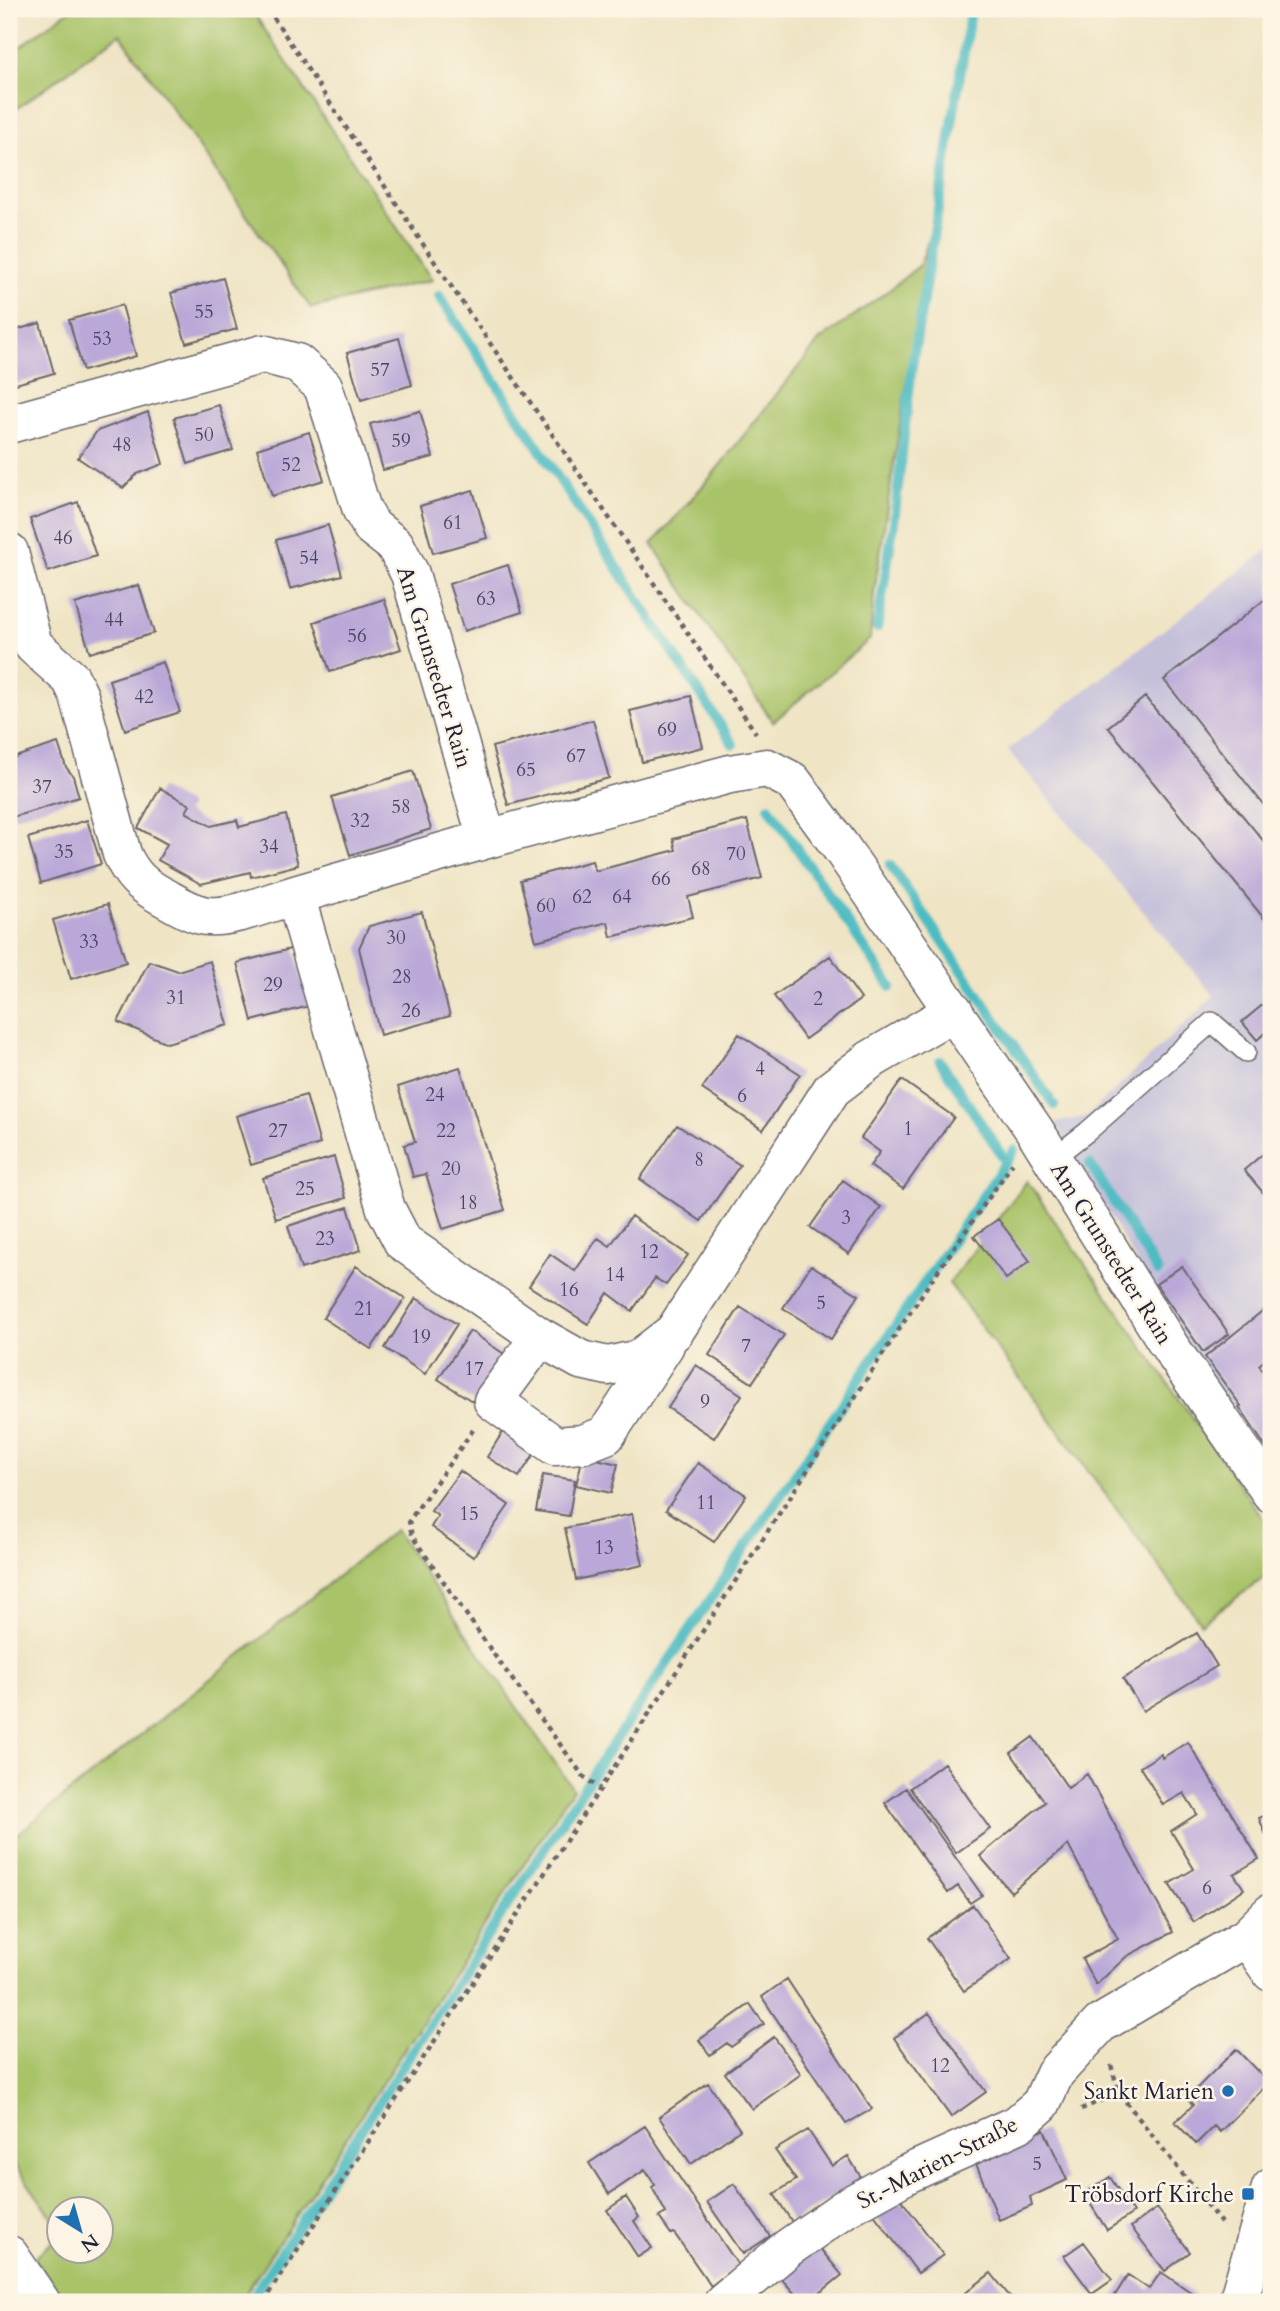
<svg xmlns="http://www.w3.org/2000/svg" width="1280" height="2311" font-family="Cardo,serif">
  <rect width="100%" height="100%" fill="#fcf5e5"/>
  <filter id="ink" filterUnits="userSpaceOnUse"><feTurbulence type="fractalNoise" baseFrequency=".0143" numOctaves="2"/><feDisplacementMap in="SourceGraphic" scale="14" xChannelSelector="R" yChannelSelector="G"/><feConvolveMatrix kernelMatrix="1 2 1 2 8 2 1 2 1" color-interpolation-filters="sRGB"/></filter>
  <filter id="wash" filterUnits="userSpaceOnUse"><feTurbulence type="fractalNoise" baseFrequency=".00686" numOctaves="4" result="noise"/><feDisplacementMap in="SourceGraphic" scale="28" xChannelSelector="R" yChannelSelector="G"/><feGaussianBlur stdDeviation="1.57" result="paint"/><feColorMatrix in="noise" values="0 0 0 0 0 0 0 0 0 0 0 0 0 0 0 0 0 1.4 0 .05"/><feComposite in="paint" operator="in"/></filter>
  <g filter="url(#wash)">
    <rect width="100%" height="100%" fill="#efe4c4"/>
    <path fill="#c5c0da" d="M1271,547v916l-82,-112 -134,-228 32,-7 127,-120 -206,-246z"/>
    <path fill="#a9c369" stroke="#667252" stroke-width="2" d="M71,9h180l181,271 -121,28 -191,-274 -111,80v-59z
      M928,241l-54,352 -4,46 -97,83 -121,-178 56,-64 112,-140 68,-49 32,-26z
      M1027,1181l244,349v43l-70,50 -252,-340z
      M395,1530l178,259 -333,513h-175l-31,-44 25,-22 1,16h42v-42h-42l-1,17 -50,-70v-316z"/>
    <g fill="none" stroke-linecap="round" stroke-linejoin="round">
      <path stroke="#4dbbc2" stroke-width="10" d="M439,296l294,448
        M877,628l17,-106 18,-156 59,-357
        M769,807l122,180
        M890,865l164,240
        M940,1061l65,99
        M1090,1164l68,108
        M249,2302l355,-545 410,-607"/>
    </g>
    <g id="blocks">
      <path fill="#baa8d8" d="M223,278l14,51 -51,14 -15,-50z
        M122,305l14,51 -53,15 -14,-51z
        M40,323l14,50 -45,13v-54z
        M399,338l13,47 -51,15 -14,-47z
        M219,405l14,45 -45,14 -14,-46z
        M420,411l13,46 -50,13 -13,-46z
        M148,412l15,52 -26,10 -14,14 -45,-30 19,-27z
        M309,432l15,48 -52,16 -15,-47z
        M473,490l14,48 -54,15 -13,-47z
        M78,502l18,54 -48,16 -18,-53z
        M328,525l14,50 -52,14 -14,-49z
        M508,565l14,47 -58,19 -15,-47z
        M139,585l15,48 -64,20 -15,-49z
        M1268,597l3,3v214l-107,-134z
        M384,599l17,50 -71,23 -16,-50z
        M163,662l17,50 -55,18 -16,-50z
        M691,696l12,51 -61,15 -12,-51z
        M1145,697l126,153v77l-163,-200z
        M593,720l16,58 -101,27 -16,-58z
        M58,743l8,24 7,9 6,21 -66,20 -4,-12v-46z
        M413,771l18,58 -81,26 -18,-58z
        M160,788l30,17 -4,7 25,14 26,-6 2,7 47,-12 12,50 -47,12 -1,-5 -49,12 -43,-24 9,-16 -29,-16z
        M87,820l14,44 -60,19 -13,-45z
        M747,820l15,58 -74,19 5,20 -82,20 -3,-15 -72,19 -16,-61 72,-19 3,10 81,-21 -3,-11z
        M108,904l18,58 -55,17 -18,-59z
        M422,912l28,104 -70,19 -21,-87 10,-22z
        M294,948l15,58 -57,15 -15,-58z
        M830,956l31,43 -56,40 -31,-43z
        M149,961l29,10 32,-10 18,64 -61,18 -49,-21z
        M1271,998v30l-14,12 -15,-18z
        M739,1034l61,40 -37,56 -61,-41z
        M460,1067l45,143 -62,19 -17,-55 -13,3 -9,-32 11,-3 -17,-55z
        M902,1080l52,37 -51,72 -33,-23 10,-14 -19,-14z
        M306,1095l14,49 -69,21 -15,-49z
        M677,1125l63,40 -39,56 -61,-42z
        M1271,1147v55l-27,-32z
        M334,1157l12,41 -70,21 -13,-41z
        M843,1180l38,27 -32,47 -39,-27z
        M348,1207l13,43 -60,19 -13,-43z
        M631,1216l57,39 -22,30 -11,-7 -23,33 -24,-18 -20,31 -59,-38 21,-32 25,17 23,-33 12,8z
        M998,1219l32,42 -24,18 -32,-43z
        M811,1265l48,30 -28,44 -48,-31z
        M356,1266l49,32 -34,51 -48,-31z
        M1182,1266l47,68 -26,18 -47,-68z
        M416,1298l41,26 -32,50 -40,-26z
        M1271,1304v51l-12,10 12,18v72l-32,-48 2,-1 -36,-49z
        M740,1307l44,28 -32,48 -43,-28z
        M470,1331l40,27 -32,47 -40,-26z
        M696,1365l46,30 -28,43 -46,-30z
        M504,1430l32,21 -17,26 -32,-20z
        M583,1456l35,8 -7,29 -35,-8z
        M698,1463l48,32 -32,47 -48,-32z
        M460,1471l49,34 -36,52 -42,-30 7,-11 -7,-5z
        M543,1475l32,5 -6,36 -33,-5z
        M632,1514l11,51 -67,15 -11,-52z
        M1197,1633l20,33 -74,45 -20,-32z
        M1033,1737l35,51 19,-14 86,158 -46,24 -31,29 -14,-26 36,-20 -50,-94 -57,47 -31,-36 65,-54 -34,-49z
        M1188,1742l71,117 -25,15 10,15 -50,33 -25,-38 25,-15 -23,-38 26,-17 -13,-21 -21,12 -23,-38 21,-13 1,4z
        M944,1763l46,66 -34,24 -46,-65z
        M906,1788l76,107 -12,8 -12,-17 -10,7 -63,-90z
        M1271,1813v34l-12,-29z
        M973,1905l38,54 -47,32 -37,-53z
        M787,1979l85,130 -26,15 -84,-127z
        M750,2004l14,20 -33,23 -4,-4 -17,12 -11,-15z
        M929,2013l57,79 -35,25 -57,-79z
        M774,2037l27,37 -49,35 -27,-36z
        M1236,2049l33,34 -49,49 -6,-6 -18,18 -21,-22 18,-17 -6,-7z
        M708,2083l32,47 -49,34 -32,-47z
        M645,2126l93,139 -27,21 -37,-53 -3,1 -12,-17 7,-4 -14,-26 3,-2 -10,-15 -36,24 -20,-31z
        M808,2130l24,36 16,-10 14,23 -70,43 -18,-28 22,-14 -21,-30z
        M1044,2130l23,50 -37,17 2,9 -33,14 -25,-61z
        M1110,2177l23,36 -26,17 -23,-36z
        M734,2184l36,52 -27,18 -36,-52z
        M897,2194l46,61 -25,18 -45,-60z
        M626,2197l13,20 -5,4 18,27 -14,9 -31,-47z
        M1157,2208l33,44 -25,19 -34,-44z
        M1084,2242l28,38 -20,14 -28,-38z
        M818,2246l24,29 -33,27h-7l-22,-25z
        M1161,2272l40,27 -2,3h-84l-3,-2 16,-25 21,14z
        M991,2273l23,29h-60z"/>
    </g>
  </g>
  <g filter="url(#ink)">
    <use href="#blocks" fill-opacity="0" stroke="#6a666b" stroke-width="2"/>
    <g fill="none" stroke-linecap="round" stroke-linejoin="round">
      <defs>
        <path id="service" d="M1053,1158l34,-26 125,-110 34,30"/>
        <path id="minor" d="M9,424l254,-70 34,9 26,23 39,124 10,17 23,18 15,29 77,265
          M9,552l24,93 38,34 8,17 43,158c9,21 20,31 40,42 13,7 28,17 44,20 25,3 64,-14 89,-21
          M954,1011l-84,49 -38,29 -158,243 -35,27 -31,7 -27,-6 -41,-23 -137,-95 -17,-33 -91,-314 192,-56 243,-65 37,-6 25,13 50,68 193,282 135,216 101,146
          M540,1337l-47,64 62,45 28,-2 23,-9 59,-90
          M1247,1937l24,35
          M9,2255l32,47
          M723,2302l65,-54 59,-41 60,-33 111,-50 23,-20 14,-31 45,-49 147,-87 24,-24
          M1238,2302l33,-114"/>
      </defs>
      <use href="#service" stroke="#6a666b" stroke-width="22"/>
      <use href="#minor" stroke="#6a666b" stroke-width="41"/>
      <path stroke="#6a666b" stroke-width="4.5" stroke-dasharray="5 5" stroke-linecap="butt" d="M268,9l172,261 316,463
        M9,10l1,-1
        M473,1430l-64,91 3,15 83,120 89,121 16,12
        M1111,2065l8,28 102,130
        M1081,2109l38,-16
        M263,2302l337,-513 328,-504 85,-122"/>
      <use href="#service" stroke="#fff" stroke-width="19"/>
      <use href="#minor" stroke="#fff" stroke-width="38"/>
    </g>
  </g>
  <g fill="#1f6fb2" stroke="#fcf5e5" stroke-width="2.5">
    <circle cx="1228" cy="2091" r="7"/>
    <rect x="1241" y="2187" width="14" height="14" rx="3.5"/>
  </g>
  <g text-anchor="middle" stroke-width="5" stroke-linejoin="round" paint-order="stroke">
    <g font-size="19" fill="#484462">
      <text x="204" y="318">55</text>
      <text x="102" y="345">53</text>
      <text x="380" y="376">57</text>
      <text x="204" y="441">50</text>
      <text x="401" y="447">59</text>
      <text x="122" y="451">48</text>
      <text x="291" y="471">52</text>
      <text x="453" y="529">61</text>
      <text x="63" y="544">46</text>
      <text x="309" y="564">54</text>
      <text x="486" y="605">63</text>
      <text x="114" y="626">44</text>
      <text x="357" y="642">56</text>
      <text x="144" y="703">42</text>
      <text x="667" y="736">69</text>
      <text x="576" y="762">67</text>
      <text x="526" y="776">65</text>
      <text x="42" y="793">37</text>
      <text x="401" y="813">58</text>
      <text x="360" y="827">32</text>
      <text x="269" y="853">34</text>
      <text x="64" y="858">35</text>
      <text x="736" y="860">70</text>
      <text x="701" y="875">68</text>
      <text x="661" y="885">66</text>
      <text x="582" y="903">62</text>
      <text x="622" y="903">64</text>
      <text x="546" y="912">60</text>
      <text x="396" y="944">30</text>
      <text x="89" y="948">33</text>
      <text x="402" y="983">28</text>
      <text x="273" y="991">29</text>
      <text x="176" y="1004">31</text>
      <text x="818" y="1005">2</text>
      <text x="411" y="1017">26</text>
      <text x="760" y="1075">4</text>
      <text x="435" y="1101">24</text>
      <text x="742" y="1102">6</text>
      <text x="908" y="1135">1</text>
      <text x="278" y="1137">27</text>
      <text x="446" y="1137">22</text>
      <text x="699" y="1166">8</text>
      <text x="451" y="1175">20</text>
      <text x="305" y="1195">25</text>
      <text x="468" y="1209">18</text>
      <text x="846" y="1224">3</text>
      <text x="325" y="1245">23</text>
      <text x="649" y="1258">12</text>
      <text x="615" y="1281">14</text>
      <text x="569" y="1296">16</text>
      <text x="821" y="1309">5</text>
      <text x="364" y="1315">21</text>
      <text x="421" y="1343">19</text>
      <text x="746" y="1352">7</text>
      <text x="474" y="1375">17</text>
      <text x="705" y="1408">9</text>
      <text x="706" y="1509">11</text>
      <text x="469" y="1520">15</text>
      <text x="604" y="1554">13</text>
      <text x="1207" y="1894">6</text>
      <text x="940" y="2072">12</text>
      <text x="1037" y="2170">5</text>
    </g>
    <g font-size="23" fill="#22223b" stroke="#fcf5e5">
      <text transform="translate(435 667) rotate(73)" y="8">Am Grunstedter Rain</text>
      <text transform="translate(1112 1253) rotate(58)" y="8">Am Grunstedter Rain</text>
      <text transform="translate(937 2162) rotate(-27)" y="8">St.-Marien-Straße</text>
    </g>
    <g font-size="23" fill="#22223b" stroke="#fcf5e5" text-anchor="end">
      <text x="1214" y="2099">Sankt Marien</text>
      <text x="1234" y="2202">Tröbsdorf Kirche</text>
    </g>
  </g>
  <rect width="1280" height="2311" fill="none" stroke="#fcf5e5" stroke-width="35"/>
  <g transform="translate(80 2230) rotate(143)"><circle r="33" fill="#fcf5e5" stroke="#a5a1a1" stroke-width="2"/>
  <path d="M0-5L12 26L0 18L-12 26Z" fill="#1f6fb2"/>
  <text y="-10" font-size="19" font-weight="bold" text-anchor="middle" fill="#22223b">N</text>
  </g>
</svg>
